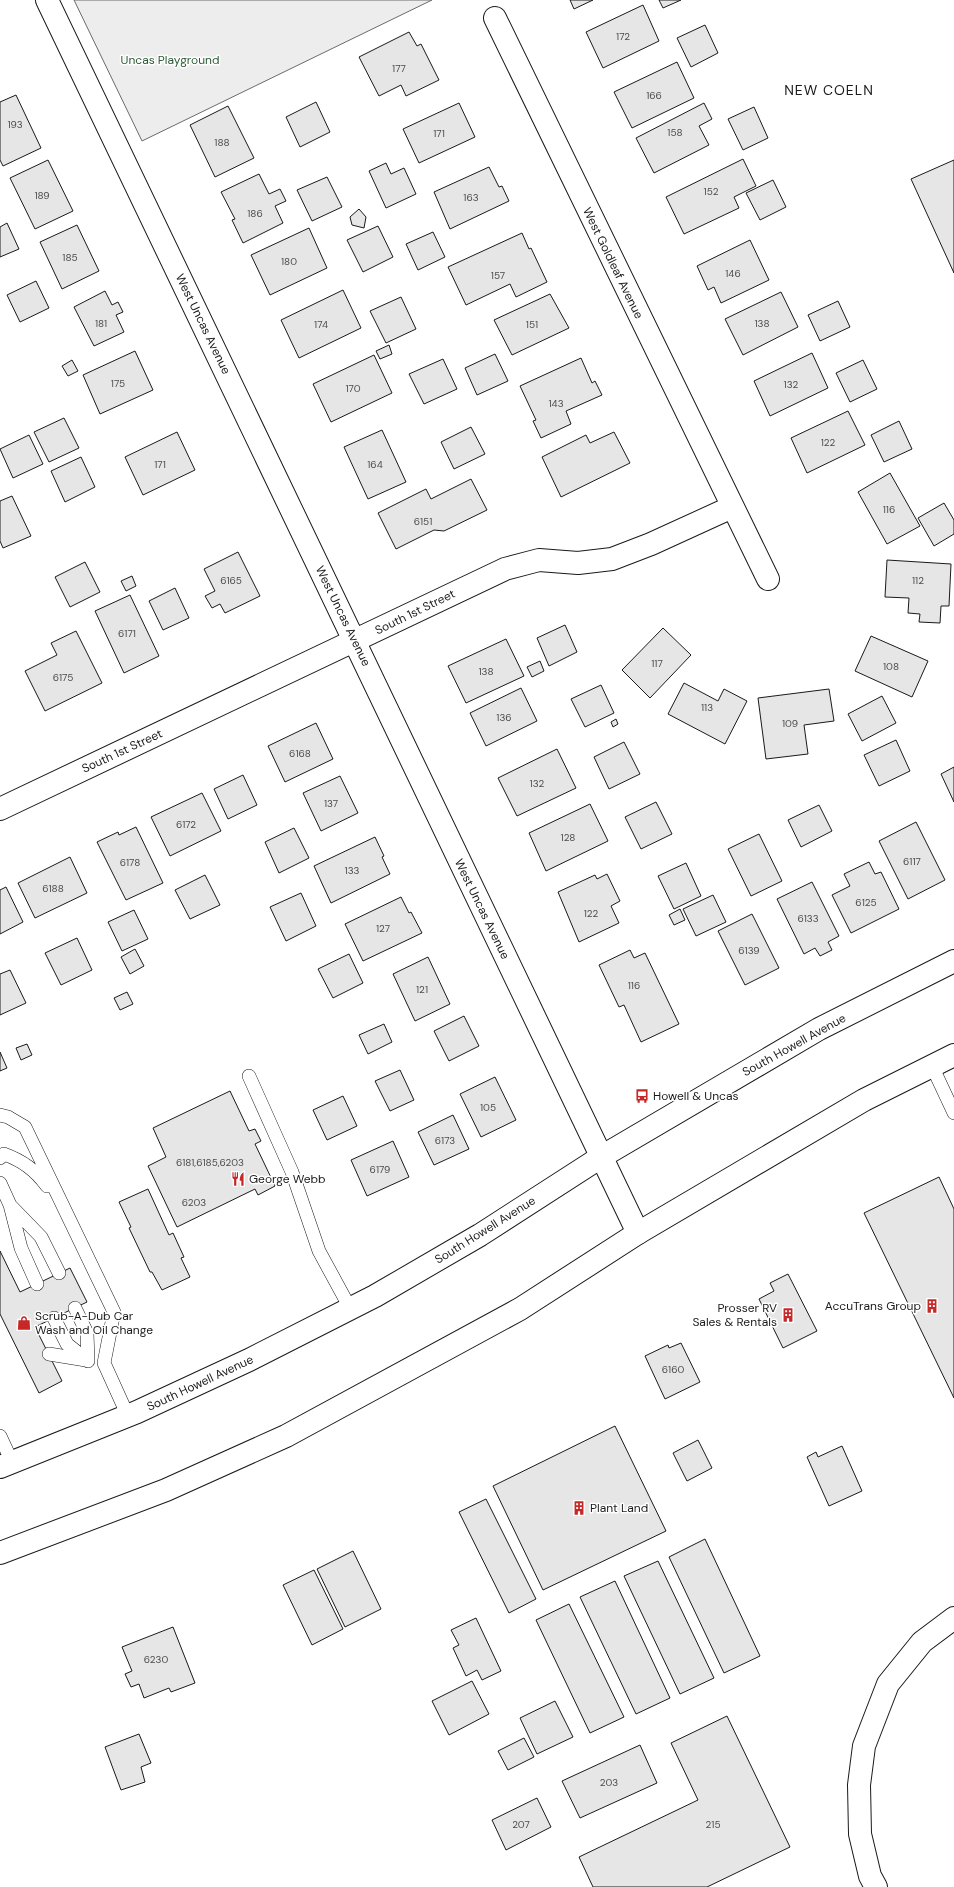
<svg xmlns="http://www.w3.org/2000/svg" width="954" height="1887" font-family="'DM Sans',sans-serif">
  <rect width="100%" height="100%" fill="#fff"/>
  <path fill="#ededed" stroke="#6a6a6a" d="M74,0h358l-290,141z"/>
  <path fill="#e6e6e6" stroke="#1a1a1a" d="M570,0h23l-19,9z
    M659,0h22l-18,8z
    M643,5l16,36 -56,27 -17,-36z
    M705,25l13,28 -27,14 -14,-29z
    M409,32l8,14 4,-2 18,36 -33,16 -5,-11 -22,11 -20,-39z
    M677,62l17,36 -62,30 -18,-36z
    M16,95l25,53 -38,18 -3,-6v-58z
    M316,102l14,30 -30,15 -14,-30z
    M459,103l16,34 -56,26 -16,-34z
    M704,103l8,16 -13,7 10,19 -55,28 -18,-35z
    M228,106l26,52 -39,19 -25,-52z
    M754,107l14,31 -25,12 -15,-31z
    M743,159l13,27 -22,11 5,11 -55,26 -18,-37z
    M48,160l25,51 -38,18 -25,-51z
    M954,160v113l-43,-94z
    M386,163l5,11 13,-6 12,26 -30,14 -17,-37z
    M489,167l10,20 3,-1 7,15 -59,28 -16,-37z
    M259,174l10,20 11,-5 6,12 -11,5 8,17 -40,20 -11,-23 3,-1 -14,-27z
    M327,177l15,30 -30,14 -15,-31z
    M773,180l13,27 -26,13 -14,-27z
    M359,209l7,8 -2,11 -12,-3 -2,-8z
    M7,223l12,26 -19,8v-30z
    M77,225l22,46 -37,18 -22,-47z
    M378,226l15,31 -30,15 -16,-32z
    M309,228l18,40 -57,27 -19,-40z
    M433,232l12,25 -27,13 -12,-26z
    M522,233l7,16 2,-1 16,34 -31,15 -6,-13 -44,21 -18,-38z
    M750,240l19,40 -48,23 -7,-16 -6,3 -11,-24z
    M36,281l13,27 -29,14 -13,-27z
    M343,290l18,38 -62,30 -18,-38z
    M105,291l7,14 6,-3 5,10 -7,3 8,17 -30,14 -20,-39z
    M781,292l17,35 -55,28 -18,-36z
    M550,294l19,34 -57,27 -18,-35z
    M401,297l15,32 -30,14 -16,-32z
    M838,301l12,26 -30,14 -12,-26z
    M389,345l3,9 -12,5 -4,-8z
    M135,351l18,39 -53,24 -17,-39z
    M812,353l16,35 -58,28 -16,-35z
    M495,354l13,27 -31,14 -12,-27z
    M374,355l18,38 -61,29 -18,-38z
    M581,358l11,25 3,-2 7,14 -36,16 5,13 -30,14 -8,-17 3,-1 -16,-34z
    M443,359l14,30 -33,15 -15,-30z
    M72,360l6,11 -10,5 -6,-10z
    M863,360l14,29 -27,13 -14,-29z
    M848,411l17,34 -58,28 -16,-35z
    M64,418l15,30 -30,14 -15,-30z
    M899,421l13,28 -28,13 -13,-27z
    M471,427l14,27 -31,15 -13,-27z
    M382,430l24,52 -38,17 -24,-52z
    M177,432l18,38 -52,25 -18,-38z
    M614,432l16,31 -69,34 -19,-40 44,-22 4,8z
    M29,435l14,29 -30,14 -13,-29z
    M81,457l14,30 -30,15 -14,-31z
    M890,473l30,53 -33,18 -29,-52z
    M471,479l16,31 -43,21 -10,-1 -38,19 -18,-36 48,-24 5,10z
    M12,496l19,40 -28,12 -3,-7v-40z
    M944,503l10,17v14l-20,12 -16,-28z
    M238,552l22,44 -35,17 -5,-9 -8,4 -7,-12 10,-5 -11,-22z
    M887,560l64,4 -2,42h-8l-1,17 -21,-1 1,-8 -12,-1 1,-15 -24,-1z
    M85,562l15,30 -30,15 -15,-30z
    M132,576l4,10 -10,5 -5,-10z
    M175,588l14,30 -26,12 -14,-29z
    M130,595l29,61 -35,17 -29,-62z
    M565,625l12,27 -28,14 -12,-28z
    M663,628l28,27 -41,43 -28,-28z
    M76,631l26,52 -57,28 -20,-40 32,-16 -6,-12z
    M871,636l57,25 -16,36 -57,-26z
    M506,639l18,37 -58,27 -18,-37z
    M540,661l4,10 -12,6 -5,-10z
    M684,683l34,18 6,-12 23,12 -22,43 -57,-30z
    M601,685l13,28 -29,14 -14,-28z
    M521,688l16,33 -51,25 -16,-33z
    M829,689l5,32 -30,4 4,29 -42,5 -8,-61z
    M882,696l14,27 -34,18 -14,-27z
    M616,719l2,5 -5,3 -2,-5z
    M316,723l17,36 -48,23 -17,-36z
    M896,740l14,31 -31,15 -15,-31z
    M624,742l16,32 -31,15 -15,-32z
    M557,749l19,39 -59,28 -19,-38z
    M954,767v35l-13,-28z
    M243,775l14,30 -29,14 -14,-30z
    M340,776l18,37 -37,18 -18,-38z
    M202,793l19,38 -51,25 -19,-39z
    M656,802l16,32 -31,15 -16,-32z
    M590,804l18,37 -62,30 -17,-38z
    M819,805l13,26 -31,16 -13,-27z
    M916,822l29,58 -37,19 -29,-58z
    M136,827l27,56 -37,17 -29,-58 21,-10 1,3z
    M294,828l15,30 -30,15 -14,-31z
    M759,834l23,47 -31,15 -23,-47z
    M375,837l9,19 -2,1 8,17 -59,29 -17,-37z
    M70,857l17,36 -52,25 -17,-35z
    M869,862l6,12 6,-2 18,37 -48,24 -19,-38 18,-9 -6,-12z
    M686,863l15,33 -27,13 -16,-33z
    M607,874l13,27 -9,5 8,17 -40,19 -21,-50 37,-17 2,4z
    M205,875l15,30 -30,14 -15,-29z
    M812,882l27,54 -11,6 4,8 -12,6 -5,-8 -11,6 -27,-55z
    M6,887l17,35 -23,12v-44z
    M301,893l15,33 -30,15 -16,-34z
    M713,895l13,27 -30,14 -13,-27z
    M401,897l8,16 2,-1 11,21 -59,28 -18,-37z
    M680,909l5,11 -11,5 -5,-10z
    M134,910l14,29 -26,12 -14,-29z
    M752,914l27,54 -34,17 -27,-54z
    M77,938l15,32 -31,15 -16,-32z
    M135,949l9,17 -14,8 -9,-17z
    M630,950l4,8 11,-5 34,71 -38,18 -17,-37 -5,2 -20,-42z
    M349,954l14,29 -30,15 -15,-29z
    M428,957l22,47 -35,17 -22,-47z
    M10,970l16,33 -26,12v-41z
    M127,992l6,12 -13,6 -6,-12z
    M464,1016l15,30 -30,15 -15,-30z
    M384,1024l8,18 -24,12 -9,-19z
    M27,1044l5,11 -11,5 -5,-12z
    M0,1052l7,16 -7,3z
    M400,1070l14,30 -24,11 -15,-30z
    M495,1077l21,43 -35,17 -21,-43z
    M230,1091l19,40 6,-2 6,12 -6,3 20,42 -17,9 -3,-6 -78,38 -29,-61 18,-9 -13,-29z
    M343,1096l14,30 -30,14 -14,-30z
    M453,1115l16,34 -35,16 -16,-33z
    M393,1141l16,36 -42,19 -16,-36z
    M939,1177l15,32v189l-90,-185z
    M148,1189l21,46 4,-2 11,24 -3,1 9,19 -28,13 -10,-18h-2l-21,-44 2,-1 -12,-25z
    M0,1251l20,41 50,-24 17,34 -52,25 27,54 -23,12 -39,-79z
    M788,1274l29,57 -34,17 -24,-49 15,-8 -4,-8z
    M681,1343l19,39 -35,17 -20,-43 23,-11 1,3z
    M615,1426l51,105 -123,59 -50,-104z
    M698,1440l14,28 -25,13 -14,-28z
    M842,1446l20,45 -33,15 -22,-49 9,-5 2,5z
    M486,1499l50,100 -27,14 -50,-101z
    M705,1539l55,117 -36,17 -55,-116z
    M353,1551l28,58 -36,18 -28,-58z
    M658,1561l56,117 -34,16 -56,-118z
    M314,1570l29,59 -31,16 -29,-60z
    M615,1581l55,117 -34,16 -56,-117z
    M569,1604l55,113 -34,16 -54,-113z
    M476,1618l25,53 -19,9 -5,-10 -11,6 -13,-28 6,-3 -8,-15z
    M173,1627l22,56 -24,9 -2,-4 -25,10 -5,-14 -8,3 -6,-13 7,-3 -10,-24z
    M472,1681l17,33 -40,21 -17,-34z
    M555,1701l18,36 -36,17 -17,-36z
    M727,1716l63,131 -83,40h-114l-14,-30 119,-57 -27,-57z
    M139,1734l12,29 -10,4 4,15 -24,8 -16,-43z
    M524,1738l10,19 -26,13 -10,-19z
    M640,1745l17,38 -77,35 -18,-37z
    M537,1798l14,29 -45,23 -14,-30z"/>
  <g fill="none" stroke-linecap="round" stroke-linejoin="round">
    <defs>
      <path id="service" d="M932,1066l22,47
        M249,1076l43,96 27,79 31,57
        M0,1115l8,2 17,10 89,185 -10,51 24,53
        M0,1158l4,-4c19,7 31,16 43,32
        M0,1183l10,22 11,43 16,36
        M11,1206l30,31 18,36
        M75,1308l12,25 1,28
        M54,1318l13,26 21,17
        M49,1354l37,6
        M0,1436l12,26"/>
      <path id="minor" d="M47,0l591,1233
        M495,18l273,561
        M0,809l505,-240 34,-9 39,3 34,-4 39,-15 81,-37
        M876,1887l-6,-11 -10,-42 -1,-49 5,-39 24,-62 34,-42 32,-24"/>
      <path id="primary" d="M0,1467l137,-55 112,-52 126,-64 105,-61 121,-78 218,-128 135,-68
        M0,1553l166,-63 120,-54 234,-127 118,-76 226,-133 90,-45"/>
    </defs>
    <use href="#service" stroke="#1a1a1a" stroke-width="14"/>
    <use href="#minor" stroke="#1a1a1a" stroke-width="24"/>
    <use href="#primary" stroke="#1a1a1a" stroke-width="24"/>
    <use href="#service" stroke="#fff" stroke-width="13"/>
    <use href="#minor" stroke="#fff" stroke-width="22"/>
    <use href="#primary" stroke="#fff" stroke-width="22"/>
  </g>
  <defs>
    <symbol id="bus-bare" viewBox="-9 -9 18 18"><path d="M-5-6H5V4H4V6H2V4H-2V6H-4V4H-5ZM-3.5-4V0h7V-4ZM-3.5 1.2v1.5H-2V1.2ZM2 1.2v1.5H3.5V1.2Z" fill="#c62828" stroke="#fff" stroke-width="2.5" paint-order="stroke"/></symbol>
    <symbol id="restaurant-bare" viewBox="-9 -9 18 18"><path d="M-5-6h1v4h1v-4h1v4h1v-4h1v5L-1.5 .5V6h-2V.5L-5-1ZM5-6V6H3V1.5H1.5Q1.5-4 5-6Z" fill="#c62828" stroke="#fff" stroke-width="2.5" paint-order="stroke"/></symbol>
    <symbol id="building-bare" viewBox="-9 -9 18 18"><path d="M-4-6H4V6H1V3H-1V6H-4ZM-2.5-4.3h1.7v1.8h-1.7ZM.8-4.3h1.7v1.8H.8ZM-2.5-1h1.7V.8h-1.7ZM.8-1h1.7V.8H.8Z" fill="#c62828" stroke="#fff" stroke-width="2.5" paint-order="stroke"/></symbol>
    <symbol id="shop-bare" viewBox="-9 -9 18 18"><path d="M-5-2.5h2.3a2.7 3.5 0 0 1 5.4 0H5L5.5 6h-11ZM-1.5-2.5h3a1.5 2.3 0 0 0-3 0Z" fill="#c62828" stroke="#fff" stroke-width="2.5" paint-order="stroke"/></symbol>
  </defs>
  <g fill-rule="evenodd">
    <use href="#bus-bare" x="632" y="1086" width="20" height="20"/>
    <use href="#restaurant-bare" x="228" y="1169" width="20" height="20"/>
    <use href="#building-bare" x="922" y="1296" width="20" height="20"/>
    <use href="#building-bare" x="778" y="1305" width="20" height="20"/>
    <use href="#shop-bare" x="14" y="1313" width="20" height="20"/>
    <use href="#building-bare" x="569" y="1498" width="20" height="20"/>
  </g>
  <g text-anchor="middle" stroke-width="3" stroke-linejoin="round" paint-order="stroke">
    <g font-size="10" fill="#4d4d4d">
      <text x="623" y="40">172</text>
      <text x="399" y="72">177</text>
      <text x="654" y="99">166</text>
      <text x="15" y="128">193</text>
      <text x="675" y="136">158</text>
      <text x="439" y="137">171</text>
      <text x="222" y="146">188</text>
      <text x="711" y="195">152</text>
      <text x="42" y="199">189</text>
      <text x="471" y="201">163</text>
      <text x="255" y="217">186</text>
      <text x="70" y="261">185</text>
      <text x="289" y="265">180</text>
      <text x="733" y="277">146</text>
      <text x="498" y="279">157</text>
      <text x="101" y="327">181</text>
      <text x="762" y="327">138</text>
      <text x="321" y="328">174</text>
      <text x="532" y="328">151</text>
      <text x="118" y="387">175</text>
      <text x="791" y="388">132</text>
      <text x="353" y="392">170</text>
      <text x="556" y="407">143</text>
      <text x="828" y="446">122</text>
      <text x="160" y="468">171</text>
      <text x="375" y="468">164</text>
      <text x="889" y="513">116</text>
      <text x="423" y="525">6151</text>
      <text x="231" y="584">6165</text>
      <text x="918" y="584">112</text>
      <text x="127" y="637">6171</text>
      <text x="657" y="667">117</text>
      <text x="891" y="670">108</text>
      <text x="486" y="675">138</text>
      <text x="63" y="681">6175</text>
      <text x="707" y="711">113</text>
      <text x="504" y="721">136</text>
      <text x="790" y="727">109</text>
      <text x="300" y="757">6168</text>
      <text x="537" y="787">132</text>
      <text x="331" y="807">137</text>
      <text x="186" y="828">6172</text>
      <text x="568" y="841">128</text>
      <text x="912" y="865">6117</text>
      <text x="130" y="866">6178</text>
      <text x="352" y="874">133</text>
      <text x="53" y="892">6188</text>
      <text x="866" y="906">6125</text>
      <text x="591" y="917">122</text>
      <text x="808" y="922">6133</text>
      <text x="383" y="932">127</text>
      <text x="749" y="954">6139</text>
      <text x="634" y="989">116</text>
      <text x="422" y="993">121</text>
      <text x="488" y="1111">105</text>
      <text x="445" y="1144">6173</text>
      <text x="210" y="1166">6181,6185,6203</text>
      <text x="380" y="1173">6179</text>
      <text x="194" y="1206">6203</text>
      <text x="673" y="1373">6160</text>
      <text x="156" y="1663">6230</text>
      <text x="609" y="1786">203</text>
      <text x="521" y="1828">207</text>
      <text x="713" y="1828">215</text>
    </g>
    <g font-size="12" fill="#2b5a34" stroke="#fff">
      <text x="170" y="64">Uncas Playground</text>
    </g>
    <g font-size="12" fill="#1a1a1a" stroke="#fff">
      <text transform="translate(613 263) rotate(64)" y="4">West Goldleaf Avenue</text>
      <text transform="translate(203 324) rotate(64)" y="4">West Uncas Avenue</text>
      <text transform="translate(415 612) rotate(-26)" y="4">South 1st Street</text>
      <text transform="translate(343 616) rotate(64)" y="4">West Uncas Avenue</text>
      <text transform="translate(122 751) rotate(-25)" y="4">South 1st Street</text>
      <text transform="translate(482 909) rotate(64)" y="4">West Uncas Avenue</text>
      <text transform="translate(794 1045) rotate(-29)" y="4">South Howell Avenue</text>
      <text transform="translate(485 1230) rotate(-32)" y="4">South Howell Avenue</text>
      <text transform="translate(200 1383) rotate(-25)" y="4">South Howell Avenue</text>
    </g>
    <g font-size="12" fill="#1a1a1a" stroke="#fff" text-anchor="start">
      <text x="653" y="1100">Howell &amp; Uncas</text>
      <text x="249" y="1183">George Webb</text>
      <text x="921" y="1310" text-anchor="end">AccuTrans Group</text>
      <text x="777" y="1312" text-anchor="end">Prosser RV<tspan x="777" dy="14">Sales &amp; Rentals</tspan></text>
      <text x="35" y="1320">Scrub-A-Dub Car<tspan x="35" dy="14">Wash and Oil Change</tspan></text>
      <text x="590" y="1512">Plant Land</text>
    </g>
    <g font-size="14" letter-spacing="1" fill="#1a1a1a" stroke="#fff">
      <text x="829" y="95">NEW COELN</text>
    </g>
  </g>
</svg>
